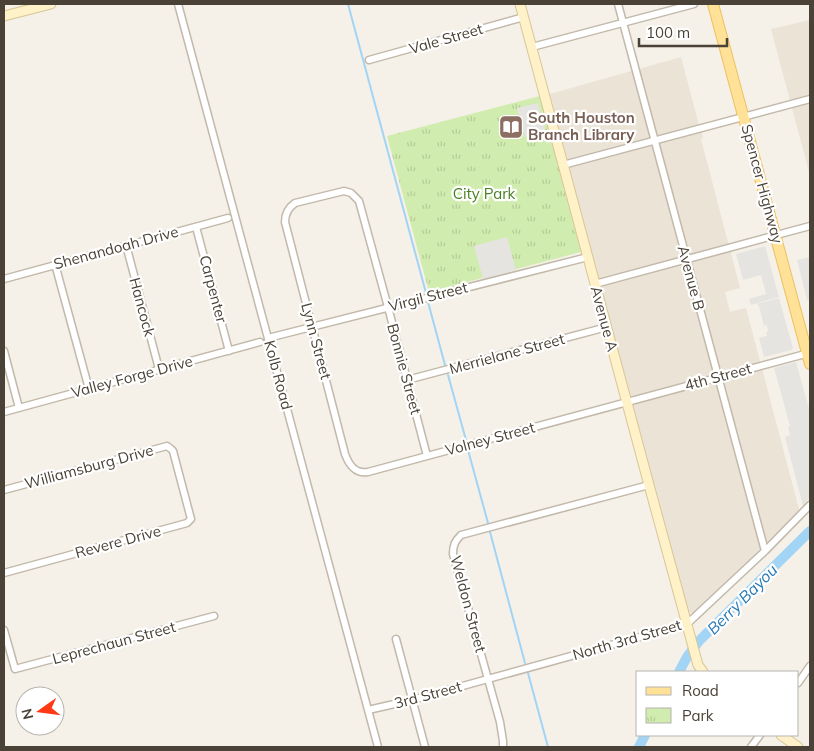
<svg xmlns="http://www.w3.org/2000/svg" width="814" height="751" font-family="Mulish,sans-serif">
  <defs>
    <pattern id="park-tufts" width="24" height="20" patternUnits="userSpaceOnUse" patternTransform="scale(1.25)"><rect width="24" height="20" fill="#d1ecaf"/><path d="M3 7l-1-3M5 7V3M7 7l1-3M15 17l-1-3M17 17v-4M19 17l1-3" fill="none" stroke="#b5cc97"/></pattern>
  </defs>
  <rect width="100%" height="100%" fill="#f5f1e9"/>
  <path fill="#eae3d6" d="M810,20v156l-39,-147z
    M681,57l18,68h1l3,13 -2,1 39,149 -15,4 5,20 16,-4 54,205 -105,100h-3l-4,-1 -2,-2 -136,-516z"/>
  <path fill="url(#park-tufts)" d="M540,96l41,156 -152,40 -42,-156z"/>
  <path fill="#e6e4e1" d="M538,103l9,34 -13,3 -1,-5 -8,2 -8,-29z
    M507,237l9,33 -33,9 -9,-33z
    M765,246l14,51 -28,8 -2,-6 17,-5 -5,-19 -18,5 -7,-26z
    M810,257v43h-3l-10,-40z
    M779,298l14,50 -1,2 -28,7 -5,-19 8,-2 -1,-4 2,-1 -1,-6 -3,1 -5,-20 -2,-2z
    M796,362l14,50v85l-7,9 -18,-69 5,-2 -2,-8 2,-1 -16,-58z"/>
  <g fill="none" stroke-linecap="round" stroke-linejoin="round">
    <path stroke="#a2d4f5" stroke-width="2" d="M348,4l78,289
      M428,302l17,63
      M448,375l18,65
      M468,450l20,73
      M490,532l35,131
      M528,673l20,74"/>
    <path stroke="#a2d4f5" stroke-width="10" d="M679,672l8,-15 12,-16 111,-110
      M639,747l6,-12"/>
    <defs>
      <path id="street" d="M178,4l200,743
        M618,4l147,547
        M532,47l162,-43
        M369,60l155,-43
        M563,165l247,-66
        M196,227l33,124
        M126,245l33,124
        M55,264l34,125
        M4,279l224,-61
        M595,284l215,-58
        M268,338l320,-81
        M4,351l15,57
        M407,380l200,-53
        M4,412l256,-70
        M427,456l-39,-149 -29,-106 -8,-8 -7,-2 -49,12c-7,5 -10,11 -10,19l60,232c4,11 10,20 23,18l441,-119
        M4,490l163,-44 4,3 2,2 18,68 -4,4 -183,50
        M4,630l11,39 199,-53
        M396,639l29,108
        M798,683l12,-17
        M368,710l44,-10 275,-76 78,-73 45,-46
        M503,747v-6l-3,-19 -47,-168c0,-9 2,-13 8,-19l188,-50
        M751,747l9,-12"/>
      <path id="secondary" d="M520,4l129,481 49,180 5,7
        M4,16l47,-12
        M781,735l17,12"/>
      <path id="primary" d="M713,4l97,360"/>
    </defs>
    <use href="#street" stroke="#c2b9aa" stroke-width="9"/>
    <use href="#secondary" stroke="#d8c696" stroke-width="11"/>
    <use href="#primary" stroke="#ecc160" stroke-width="12"/>
    <use href="#street" stroke="#fff" stroke-width="6"/>
    <use href="#secondary" stroke="#fff2c9" stroke-width="9"/>
    <use href="#primary" stroke="#ffe198" stroke-width="10"/>
  </g>
  <defs>
    <symbol id="library-square" viewBox="-11 -11 22 22"><rect x="-9" y="-9" width="18" height="18" rx="4" fill="#8d6e63" stroke="#fff"/><path d="M-6-4Q-3-5.5-.7-3.5V5Q-3 3-6 4ZM6-4Q3-5.5 .7-3.5V5Q3 3 6 4Z" fill="#fff"/></symbol>
  </defs>
  <g fill-rule="evenodd">
    <use href="#library-square" x="497" y="113" width="28" height="28"/>
  </g>
  <g text-anchor="middle" stroke-width="4.5" stroke-linejoin="round" paint-order="stroke">
    <g font-size="15" fill="#4a4236" stroke="#fff">
      <text transform="translate(446 39) rotate(-16)" y="5">Vale Street</text>
      <text transform="translate(762 184) rotate(75)" y="5">Spencer Highway</text>
      <text transform="translate(116 248) rotate(-15)" y="5">Shenandoah Drive</text>
      <text transform="translate(691 278) rotate(75)" y="5">Avenue B</text>
      <text transform="translate(213 289) rotate(75)" y="5">Carpenter</text>
      <text transform="translate(428 297) rotate(-14)" y="5">Virgil Street</text>
      <text transform="translate(142 307) rotate(75)" y="5">Hancock</text>
      <text transform="translate(604 319) rotate(75)" y="5">Avenue A</text>
      <text transform="translate(316 341) rotate(75)" y="5">Lynn Street</text>
      <text transform="translate(507 354) rotate(-15)" y="5">Merrielane Street</text>
      <text transform="translate(404 369) rotate(75)" y="5">Bonnie Street</text>
      <text transform="translate(278 375) rotate(75)" y="5">Kolb Road</text>
      <text transform="translate(132 377) rotate(-15)" y="5">Valley Forge Drive</text>
      <text transform="translate(718 377) rotate(-15)" y="5">4th Street</text>
      <text transform="translate(490 439) rotate(-15)" y="5">Volney Street</text>
      <text transform="translate(89 467) rotate(-15)" y="5">Williamsburg Drive</text>
      <text transform="translate(118 542) rotate(-15)" y="5">Revere Drive</text>
      <text transform="translate(468 604) rotate(75)" y="5">Weldon Street</text>
      <text transform="translate(627 640) rotate(-16)" y="5">North 3rd Street</text>
      <text transform="translate(114 643) rotate(-15)" y="5">Leprechaun Street</text>
      <text transform="translate(428 695) rotate(-15)" y="5">3rd Street</text>
    </g>
    <g font-size="15" font-weight="bold" fill="#785e54" stroke="#fff" text-anchor="start">
      <text x="528" y="123">South Houston<tspan x="528" dy="17">Branch Library</tspan></text>
    </g>
    <g font-size="15" fill="#488025" stroke="#fff">
      <text x="484" y="199">City Park</text>
    </g>
    <g font-size="16" font-style="italic" fill="#277ab5" stroke="#fff">
      <text transform="translate(742 599) rotate(-45)" y="6">Berry Bayou</text>
    </g>
  </g>
  <rect width="814" height="751" fill="none" stroke="#4a4236" stroke-width="10"/>
  <rect x="636" y="671" width="162" height="65" fill="#ffffff" stroke="#b7b3af"/>
  <rect x="646" y="687" width="25" height="8" fill="#ffe198" stroke="#b7b3af"/>
  <text x="682" y="696" font-size="15" fill="#4a4236">Road</text>
  <rect x="646" y="708" width="25" height="15" fill="url(#park-tufts)" stroke="#b7b3af"/>
  <text x="682" y="721" font-size="15" fill="#4a4236">Park</text>
  <g transform="translate(40 711) rotate(256)"><circle r="24" fill="#ffffff" stroke="#b7b3af"/>
  <path d="M0-4L9 19L0 12L-9 19Z" fill="#ff3816"/>
  <text y="-8" font-size="14" font-weight="bold" text-anchor="middle" fill="#4a4236">N</text>
  </g>
  <path d="M639 38v8h88v-8" fill="none" stroke="#4a4236" stroke-width="2.5"/>
  <text x="646" y="38" font-size="15" fill="#4a4236" stroke="#ffffff" stroke-width="4" paint-order="stroke">100 m</text>
</svg>
